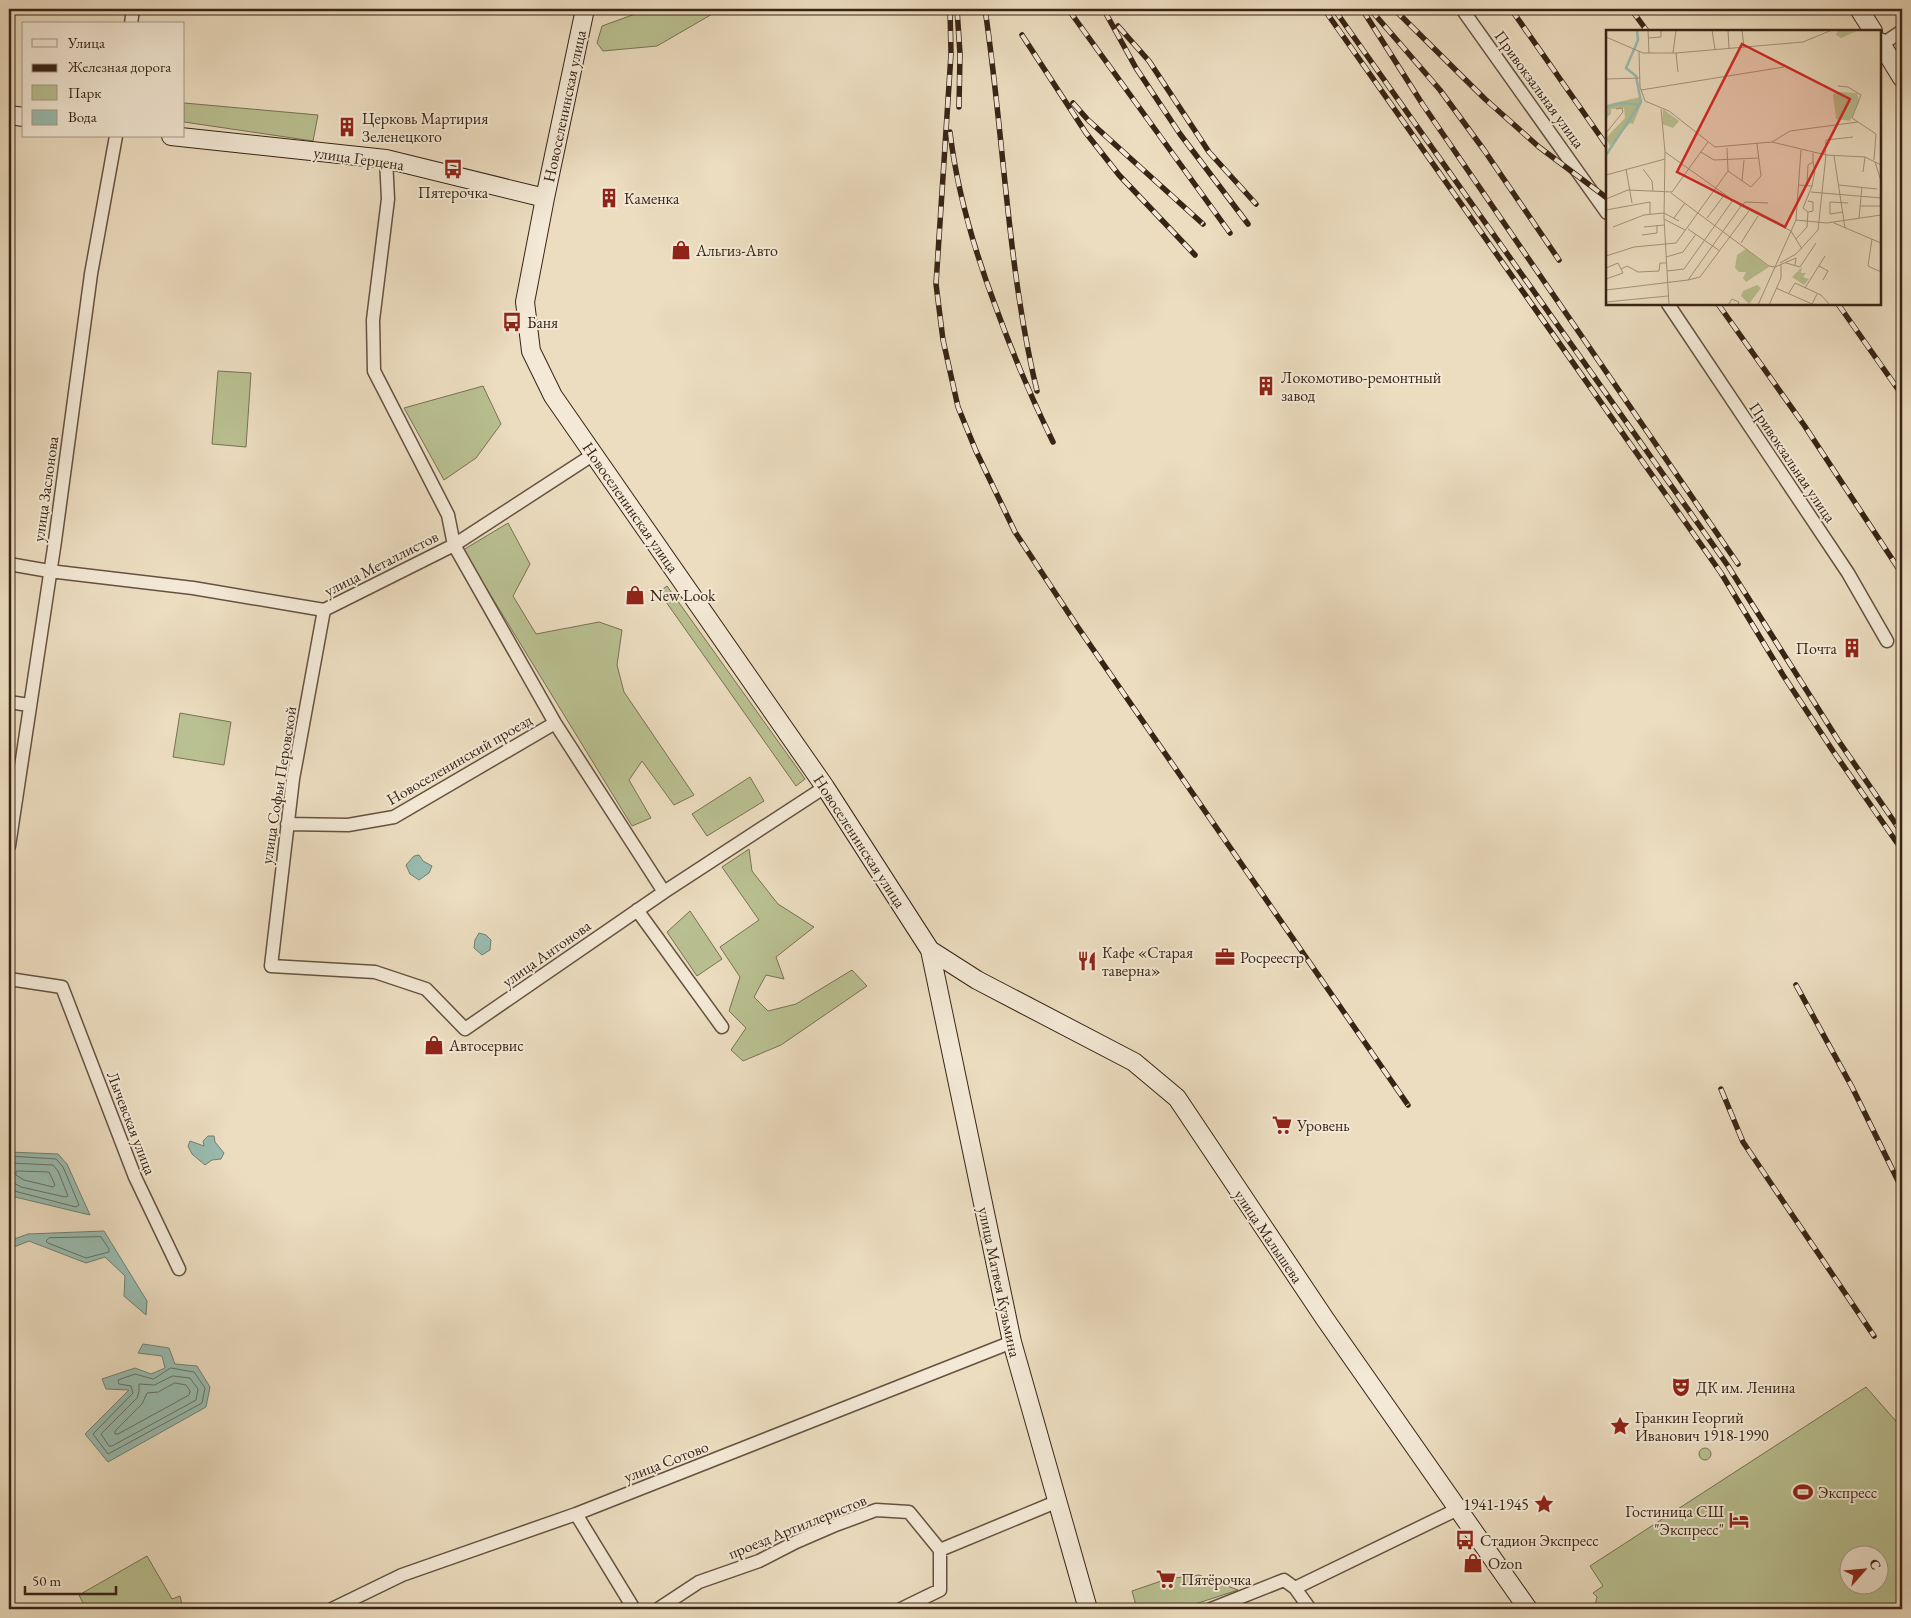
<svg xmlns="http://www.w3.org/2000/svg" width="1911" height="1618" font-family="'EB Garamond',serif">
  <rect width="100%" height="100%" fill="#ecddc0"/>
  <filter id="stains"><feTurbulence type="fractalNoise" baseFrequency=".004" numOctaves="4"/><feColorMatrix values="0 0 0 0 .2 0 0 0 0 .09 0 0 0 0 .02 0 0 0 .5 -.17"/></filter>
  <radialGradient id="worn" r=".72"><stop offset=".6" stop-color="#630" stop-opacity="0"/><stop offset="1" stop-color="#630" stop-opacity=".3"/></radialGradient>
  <path fill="#b9c091" stroke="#787253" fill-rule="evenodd" d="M649,9h72l-64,37 -54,5 -6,-8 5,-17z
    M184,103l134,12 -5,26 -129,-19z
    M218,371l33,2 -5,74 -34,-3z
    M483,386l18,38 -25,34 -32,22 -40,-72z
    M508,523l22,41 -17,32 23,38 63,-12 23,8 -5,35 7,27 70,103 -20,10 -32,-44 -13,19 22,38 -19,8 -169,-276z
    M667,586l138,193 -9,7 -137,-194z
    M180,713l51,9 -7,43 -51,-8z
    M750,777l14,24 -57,35 -15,-22z
    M749,849l3,22 26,33 36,23 -38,30 8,22 -18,-4 -12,22 14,14 28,-7 56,-34 15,16 -86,59 -38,16 -12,-11 15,-22 -17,-17 11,-34 -20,-30 39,-27 -37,-53z
    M690,911l32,48 -25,17 -30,-44z
    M1866,1387l36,41v181h-308l3,-12 -4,-4 10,-7 -13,-20zM1848,1556h30v30h-30z
    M1699 1454a6 6 0 1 1 12 0a6 6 0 1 1-12 0Z
    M147,1556l25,43 8,-3 3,13h-97l-7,-14z
    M1199,1575l39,15 -58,19h-43l-5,-18 35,-12z"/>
  <path fill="#99bcb0" stroke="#727f72" d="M419,855l4,6 9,5 -3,7 -10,7 -9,-6 -4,-9 8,-9z
    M479,933l7,2 5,5 -1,10 -8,5 -8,-7 1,-8z
    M208,1136h6l1,6 9,11 -3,6 -9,1 -7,5 -13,-11 -4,-8 2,-5 14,5 -1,-5z
    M9,1152l49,2 9,10 23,51 -75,-18 -6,-5z
    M104,1231l43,70 -1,14 -22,-19 1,-20 -20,-19 -19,6 -57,-22 -20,8v-8l19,-7z
    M143,1344l26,4 6,16 22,2 13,21 -4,20 -98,55 -23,-28 44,-44 -23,-1 -4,-10 33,-11 16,6 14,-6 -3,-12 -24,-3z"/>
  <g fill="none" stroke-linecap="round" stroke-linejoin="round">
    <path stroke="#687062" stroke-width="1" d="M9,1156l47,3 7,8 16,38 -3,2 -58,-15 -9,-4
      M9,1163l44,2 5,6 10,25 -3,1 -44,-10 -7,-4 -5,-1
      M18,1171l31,1 6,13 -2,2 -29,-7 -8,-5v-3z
      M101,1237l8,12v3l-23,6 -38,-15 -2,-2 3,-3z
      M171,1368l23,4 11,16 -3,15 -94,51 -15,-20 40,-41 -2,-7 -12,-2 -1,-4 17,-6 18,5z
      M173,1376l17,2 8,11 -2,11 -84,46h-3l-8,-12 36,-36 2,-6v-8l15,1z
      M175,1383l11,2 4,6 -1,4 -71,39h-3v-3l27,-27 5,-11 11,-1z"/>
    <defs>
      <path id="street" d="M1462,9l145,204
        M131,24l2,-15
        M1881,45l21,-14
        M386,159l2,40 -15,121 1,51 74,144 6,30 101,178 109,169
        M1668,304l180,269 39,68
        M9,564l40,7 144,17 131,22 130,-65 140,-91
        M324,610l-31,169 -22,187 104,6 51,17 39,40 199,-137 161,-105
        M9,702l20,3
        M287,824l61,1 46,-8 161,-94
        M9,846l46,-305 36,-267 25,-138
        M637,910l85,117
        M9,979l53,8 73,190 44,92
        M576,1514l58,95
        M1295,1588l163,-79
        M332,1609l70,-34 174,-61 436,-172
        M658,1609l41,-27 60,-21 37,-19 37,-16 43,-16 33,2 31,38 116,-48
        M901,1609l39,-19v-40
        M1211,1609l73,-29 11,8 15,21"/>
      <path id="secondary" d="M585,9l-40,189 -20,104 6,49 22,45 272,391 105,163 82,392 76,267
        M1859,9l14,22
        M1880,42l22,36
        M9,115l15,2
        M171,136l215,23 159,39
        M930,950l47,30 157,82 43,36 148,221 203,290"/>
    </defs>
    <use href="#street" stroke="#655240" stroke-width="15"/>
    <use href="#secondary" stroke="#382415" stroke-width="20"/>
    <use href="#street" stroke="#f3e9d6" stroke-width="12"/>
    <use href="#secondary" stroke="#f3e9d6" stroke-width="18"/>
    <defs>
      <path id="rail" d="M950,9l1,45 -15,230 7,56 15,67 18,44 39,81 62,94 331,479
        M957,9l3,45 -1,53
        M985,9c19,127 22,257 52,382
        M1068,9l162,224
        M1324,9l397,564 62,102 50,76 69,99
        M1334,9l394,557 110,174 64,93
        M1362,9l61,96 315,459
        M1370,9l70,81 44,60 75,110
        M1394,9l91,90 54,48 68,51
        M1511,9l96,137
        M1631,9l16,22
        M1104,10l32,58 44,66 68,90
        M1118,26l31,35 60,91 47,52
        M1022,35l64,98 33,42 76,80
        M1073,103l15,17 115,104
        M950,132c7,60 24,117 45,173 17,47 36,92 58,137
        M1718,304l86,121 98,149
        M1838,304l64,91
        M1796,985l56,102 50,102
        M1721,1089l22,53 131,194"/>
    </defs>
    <use href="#rail" stroke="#382415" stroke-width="5.5"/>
    <use href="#rail" stroke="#f3e9d6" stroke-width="4" stroke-dasharray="11" stroke-linecap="butt"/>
  </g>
  <defs>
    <symbol id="building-bare" viewBox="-9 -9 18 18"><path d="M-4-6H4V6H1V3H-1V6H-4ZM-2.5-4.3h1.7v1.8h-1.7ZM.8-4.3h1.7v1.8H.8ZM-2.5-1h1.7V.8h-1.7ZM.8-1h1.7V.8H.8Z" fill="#8f2418" stroke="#f3e9d6" stroke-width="2.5" paint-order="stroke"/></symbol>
    <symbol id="bus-bare" viewBox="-9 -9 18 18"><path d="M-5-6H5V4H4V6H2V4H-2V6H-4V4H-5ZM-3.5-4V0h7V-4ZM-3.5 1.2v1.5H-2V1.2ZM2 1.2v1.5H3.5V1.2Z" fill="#8f2418" stroke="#f3e9d6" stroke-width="2.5" paint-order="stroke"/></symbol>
    <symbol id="shop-bare" viewBox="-9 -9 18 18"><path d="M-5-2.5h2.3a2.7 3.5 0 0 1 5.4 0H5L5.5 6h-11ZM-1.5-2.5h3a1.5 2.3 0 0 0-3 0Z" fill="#8f2418" stroke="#f3e9d6" stroke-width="2.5" paint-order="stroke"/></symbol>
    <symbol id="office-bare" viewBox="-9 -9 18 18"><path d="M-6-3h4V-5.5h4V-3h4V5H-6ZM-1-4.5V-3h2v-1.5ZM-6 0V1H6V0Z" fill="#8f2418" stroke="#f3e9d6" stroke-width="2.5" paint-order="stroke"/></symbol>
    <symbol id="restaurant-bare" viewBox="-9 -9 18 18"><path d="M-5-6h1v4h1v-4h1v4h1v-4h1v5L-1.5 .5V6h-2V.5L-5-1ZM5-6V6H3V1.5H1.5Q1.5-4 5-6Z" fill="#8f2418" stroke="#f3e9d6" stroke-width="2.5" paint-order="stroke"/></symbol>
    <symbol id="supermarket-bare" viewBox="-9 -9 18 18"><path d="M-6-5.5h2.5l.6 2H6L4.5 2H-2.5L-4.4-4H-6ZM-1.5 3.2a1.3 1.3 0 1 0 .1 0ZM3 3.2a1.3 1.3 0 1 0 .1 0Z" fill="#8f2418" stroke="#f3e9d6" stroke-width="2.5" paint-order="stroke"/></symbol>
    <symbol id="theatre-bare" viewBox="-9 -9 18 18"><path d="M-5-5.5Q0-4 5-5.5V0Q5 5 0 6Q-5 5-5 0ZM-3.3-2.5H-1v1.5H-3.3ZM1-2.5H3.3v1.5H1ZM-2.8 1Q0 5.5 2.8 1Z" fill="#8f2418" stroke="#f3e9d6" stroke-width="2.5" paint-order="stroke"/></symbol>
    <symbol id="sight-bare" viewBox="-9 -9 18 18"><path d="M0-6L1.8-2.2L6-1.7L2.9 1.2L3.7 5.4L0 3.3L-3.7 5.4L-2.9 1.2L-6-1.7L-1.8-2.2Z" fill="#8f2418" stroke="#f3e9d6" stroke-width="2.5" paint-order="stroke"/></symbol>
    <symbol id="stadium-bare" viewBox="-9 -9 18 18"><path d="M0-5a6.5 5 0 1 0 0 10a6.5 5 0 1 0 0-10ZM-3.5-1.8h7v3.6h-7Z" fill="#8f2418" stroke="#f3e9d6" stroke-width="2.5" paint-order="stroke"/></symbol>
    <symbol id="hotel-bare" viewBox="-9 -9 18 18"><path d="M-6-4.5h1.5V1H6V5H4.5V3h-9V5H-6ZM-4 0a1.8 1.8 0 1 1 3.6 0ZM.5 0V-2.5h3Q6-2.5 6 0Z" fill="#8f2418" stroke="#f3e9d6" stroke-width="2.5" paint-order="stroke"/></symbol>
  </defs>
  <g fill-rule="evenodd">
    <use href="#building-bare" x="333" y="113" width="28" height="28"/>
    <use href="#bus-bare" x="439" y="155" width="28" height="28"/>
    <use href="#building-bare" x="595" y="184" width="28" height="28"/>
    <use href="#shop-bare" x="667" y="236" width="28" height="28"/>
    <use href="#bus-bare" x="498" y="308" width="28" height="28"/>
    <use href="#building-bare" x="1252" y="372" width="28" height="28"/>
    <use href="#shop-bare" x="621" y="581" width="28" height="28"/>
    <use href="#building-bare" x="1838" y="634" width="28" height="28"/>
    <use href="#office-bare" x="1211" y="943" width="28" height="28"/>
    <use href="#restaurant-bare" x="1073" y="947" width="28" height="28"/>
    <use href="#shop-bare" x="420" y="1031" width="28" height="28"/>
    <use href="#supermarket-bare" x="1268" y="1111" width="28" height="28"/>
    <use href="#theatre-bare" x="1667" y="1373" width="28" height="28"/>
    <use href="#sight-bare" x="1606" y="1412" width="28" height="28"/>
    <use href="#stadium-bare" x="1789" y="1478" width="28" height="28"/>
    <use href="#sight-bare" x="1530" y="1490" width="28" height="28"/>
    <use href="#hotel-bare" x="1725" y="1506" width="28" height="28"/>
    <use href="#bus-bare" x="1451" y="1526" width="28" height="28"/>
    <use href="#shop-bare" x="1459" y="1549" width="28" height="28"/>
    <use href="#supermarket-bare" x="1152" y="1565" width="28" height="28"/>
  </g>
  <g text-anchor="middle" stroke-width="4" stroke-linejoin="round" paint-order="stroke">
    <g font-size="16" fill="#382415" stroke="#f3e9d6">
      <text transform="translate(1540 89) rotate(54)" y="6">Привокзальная улица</text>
      <text transform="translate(564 106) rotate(-78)" y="6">Новоселенинская улица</text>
      <text transform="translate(359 158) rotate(8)" y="6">улица Герцена</text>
      <text transform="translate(1793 462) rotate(56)" y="6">Привокзальная улица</text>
      <text transform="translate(45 489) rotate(-82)" y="6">улица Заслонова</text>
      <text transform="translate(631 507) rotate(55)" y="6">Новоселенинская улица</text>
      <text transform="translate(381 563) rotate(-27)" y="6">улица Металлистов</text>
      <text transform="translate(459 759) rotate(-30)" y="6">Новоселенинский проезд</text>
      <text transform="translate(278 785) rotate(-81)" y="6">улица Софьи Перовской</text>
      <text transform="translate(860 841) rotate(57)" y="6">Новоселенинская улица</text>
      <text transform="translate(546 953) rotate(-35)" y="6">улица Антонова</text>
      <text transform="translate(132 1123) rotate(69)" y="6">Лычевская улица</text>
      <text transform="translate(1269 1236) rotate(56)" y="6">улица Малышева</text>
      <text transform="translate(1000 1282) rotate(78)" y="6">улица Матвея Кузьмина</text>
      <text transform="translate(666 1461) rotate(-21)" y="6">улица Сотово</text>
      <text transform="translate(797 1526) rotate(-22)" y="6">проезд Артиллеристов</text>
    </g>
    <g font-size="16" fill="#382415" stroke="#f3e9d6" text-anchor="start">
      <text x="362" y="124">Церковь Мартирия<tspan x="362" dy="18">Зеленецкого</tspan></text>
      <text x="453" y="198" text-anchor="middle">Пятерочка</text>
      <text x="624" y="204">Каменка</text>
      <text x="696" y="256">Альгиз-Авто</text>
      <text x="527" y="328">Баня</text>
      <text x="1281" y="383">Локомотиво-ремонтный<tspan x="1281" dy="18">завод</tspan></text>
      <text x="650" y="601">New Look</text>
      <text x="1837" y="654" text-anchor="end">Почта</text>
      <text x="1102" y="958">Кафе «Старая<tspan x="1102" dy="18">таверна»</tspan></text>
      <text x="1240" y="963">Росреестр</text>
      <text x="449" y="1051">Автосервис</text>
      <text x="1297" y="1131">Уровень</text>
      <text x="1696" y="1393">ДК им. Ленина</text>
      <text x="1635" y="1423">Гранкин Георгий<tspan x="1635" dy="18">Иванович 1918-1990</tspan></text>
      <text x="1818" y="1498">Экспресс</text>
      <text x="1529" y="1510" text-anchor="end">1941-1945</text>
      <text x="1724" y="1517" text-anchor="end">Гостиница СШ<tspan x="1724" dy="18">"Экспресс"</tspan></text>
      <text x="1480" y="1546">Стадион Экспресс</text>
      <text x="1488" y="1569">Ozon</text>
      <text x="1181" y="1585">Пятёрочка</text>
    </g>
  </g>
  <g transform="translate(1606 30)">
    <rect width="275" height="275" fill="#ecddc0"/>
    <path d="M232,0h21l-18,8 -5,-3zM235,62l16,1 2,7 -9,21 -14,-2 -3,-25zM34,67l2,5 -9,22 -3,-1 -20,23 -4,-8 19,-20 -1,-10 -13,1v5l-5,4v-13zM57,79l16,12 -6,7 -11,-4zM140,219l23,18 -23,15 -3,-4 3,-6h-7l-4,-4 2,-13zM196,237l-1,6h5l-3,4 6,2 -5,6 -12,-8zM151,255l4,3 -12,16 -8,-8 2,-5z" fill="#b9c091"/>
    <path fill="none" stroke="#99bcb0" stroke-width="2.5" d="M0,77l15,-4 19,2M0,125l35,-53 -5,-26 -10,-8 12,-28 -1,-10"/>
    <path fill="none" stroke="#a4937c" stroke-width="1" d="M42,0l1,23M106,0l3,20M122,0l1,19M136,0l2,17M0,7l37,16h33l127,-11 29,-12M43,8l12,-1v-7M33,22l1,35 5,14 24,10 46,36 57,-5 54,13 39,2 16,8M67,23l3,-23M70,23l2,19M0,49l34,-1M232,56l10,1 13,8 -9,23 6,4M35,60l143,-23M55,79l4,43 76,54 50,25 11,18M0,103l17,-21 -1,-4 -6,1M166,112l18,-11 68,-9 18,12M59,122l-1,66 5,87M95,122l13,8 45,-2M219,125l1,-15 27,-3M228,126l11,72M268,130l2,-26M269,132l6,19M20,139l6,34M37,139l9,12 1,10M122,141l23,16 10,-11 -4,-32M257,142l2,-15M0,145l59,-16M136,151l2,-21M201,154l1,-19 5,-3v-9M192,155l14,1 3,-15 -2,-9M233,155l38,4M205,162l70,6M65,163l98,73 6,1 21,-9 -1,7M0,169l22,-9 44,2 36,-50M136,176l3,-4 23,1M254,176h21M0,180l44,-8v12M202,182l5,-1v-9l-5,-1M237,182l-13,2v-12l18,1M58,183l15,8M68,188l11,-15M101,188l18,-24M253,188l3,-31M58,189l21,11M190,190l31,3 54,-8M228,193l47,20M7,197l31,-12 20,-2M38,197l20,-2M82,199l32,22M36,205l15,-2v-8M190,209l11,-12 1,-15 -5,-4 9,-22M266,209l-4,27 13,6M135,213l17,-27M0,226l28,-9 42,-4 52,-72 -1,-23M60,227l17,-5 13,-18M174,233l16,-9 22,-24 8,-75M180,233l14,4 16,-24M213,236l9,5 -5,9M0,238l12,-5 5,10 -17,6M15,239l6,-3 11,6 21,-1 1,-8h6M61,241l17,-2 49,-69M82,250l12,-3 49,-66M170,258l36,16 5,-10M199,258l20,-32M0,260l82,-10 53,-74M183,263l6,-10 26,12 9,10M0,272l62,-6M122,275l4,-6 7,3 -1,3M152,275l38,-85 5,-70M163,275l12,-27v-13"/>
    <path fill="#d62828" fill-opacity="0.15" stroke="#d62828" stroke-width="2.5" d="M136,14l108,55 -65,128 -108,-55z"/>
    <rect width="275" height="275" fill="none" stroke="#382415" stroke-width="2.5"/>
  </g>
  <rect width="1911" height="1618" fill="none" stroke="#ecddc0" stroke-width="30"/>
  <rect x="10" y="10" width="1891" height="1598" fill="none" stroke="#382415" stroke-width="2.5"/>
  <rect x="15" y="15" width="1881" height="1588" fill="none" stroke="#382415"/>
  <rect x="22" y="22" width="162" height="115" fill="#f3e9d6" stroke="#a89a89"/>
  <rect x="32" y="39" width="25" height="8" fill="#f3e9d6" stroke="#a89a89"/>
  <text x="68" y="48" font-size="15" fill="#382415">Улица</text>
  <rect x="32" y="64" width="25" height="8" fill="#382415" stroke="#a89a89"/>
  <text x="68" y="72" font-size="15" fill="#382415">Железная дорога</text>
  <rect x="32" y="85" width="25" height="15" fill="#b9c091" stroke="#a89a89"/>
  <text x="68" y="98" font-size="15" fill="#382415">Парк</text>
  <rect x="32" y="110" width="25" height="15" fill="#99bcb0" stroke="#a89a89"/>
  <text x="68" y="122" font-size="15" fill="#382415">Вода</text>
  <g transform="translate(1864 1570) rotate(63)"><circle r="24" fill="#f3e9d6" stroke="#a89a89"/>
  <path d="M0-4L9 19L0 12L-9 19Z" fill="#8f2418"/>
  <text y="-8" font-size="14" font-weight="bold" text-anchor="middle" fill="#382415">С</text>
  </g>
  <path d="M25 1586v8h91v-8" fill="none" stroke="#382415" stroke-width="2.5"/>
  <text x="32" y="1586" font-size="15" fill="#382415" stroke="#f3e9d6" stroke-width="4" paint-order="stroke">50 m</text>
  <rect width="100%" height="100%" filter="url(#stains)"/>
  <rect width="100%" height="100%" fill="url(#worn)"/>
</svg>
